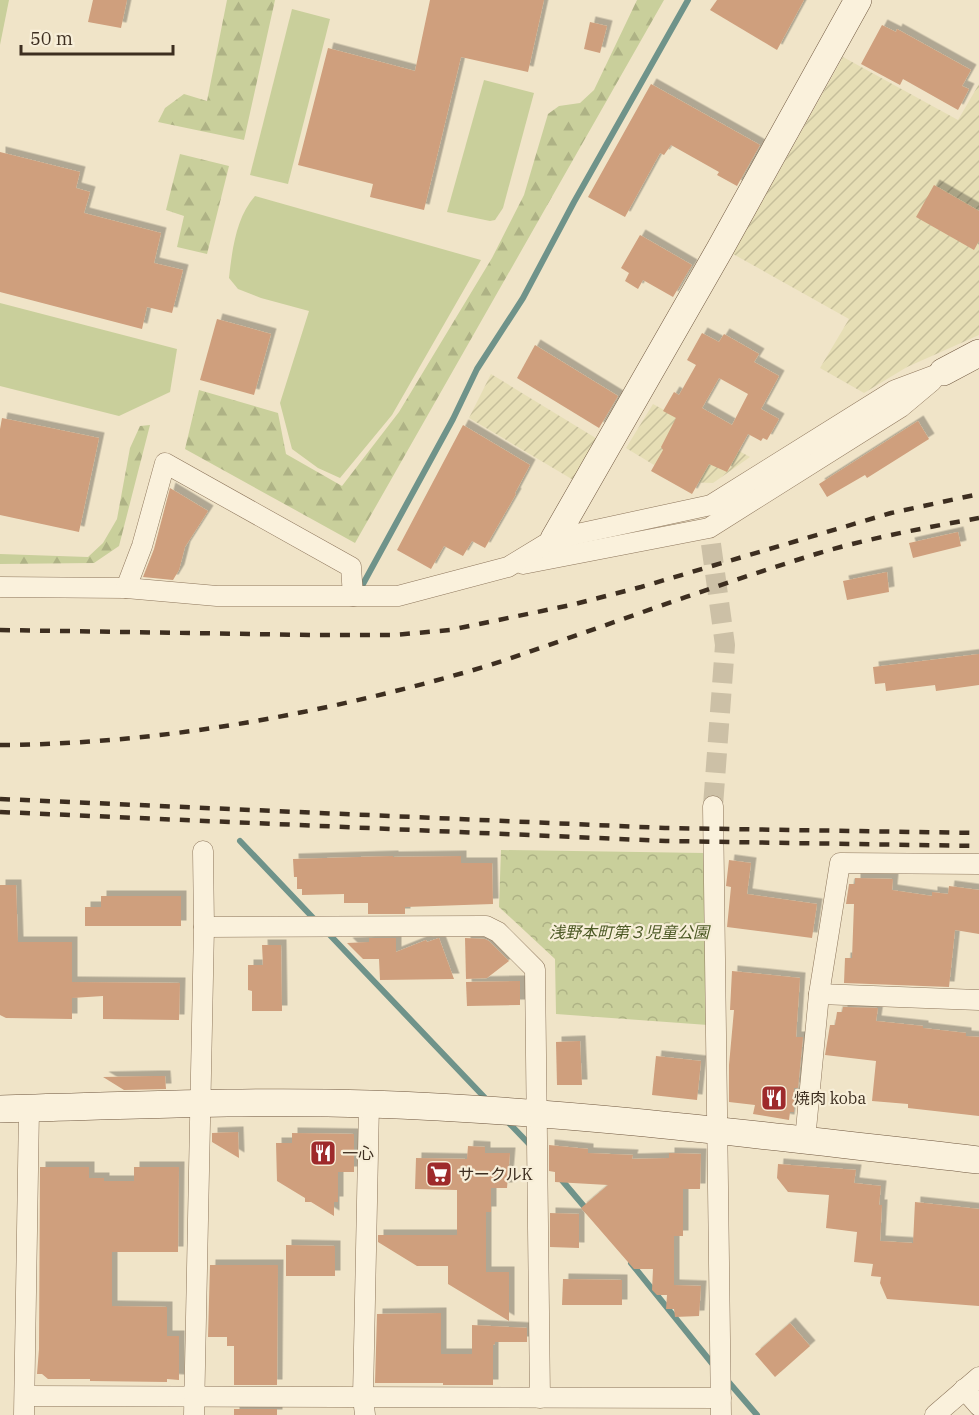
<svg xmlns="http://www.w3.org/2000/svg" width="979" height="1415" font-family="'IBM Plex Serif','Noto Sans JP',serif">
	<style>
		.farmland { fill: url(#farmland-furrows) }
		.grass { fill: #c9cf9b }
		.forest { fill: url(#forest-firs) }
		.park { fill: url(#park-crowns) }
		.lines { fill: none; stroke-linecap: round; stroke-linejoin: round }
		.stream { stroke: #6f938a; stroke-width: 6 }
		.building { fill: #cf9f7d; fill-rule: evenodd; filter: url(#shadow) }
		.street-tunnel { stroke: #ccc0a6; stroke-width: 20; stroke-dasharray: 20 10; stroke-linecap: butt }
		.street-casing { stroke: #8d765c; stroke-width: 21 }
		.secondary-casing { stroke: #6f573f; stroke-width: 28 }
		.street { stroke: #faf1dc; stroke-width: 20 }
		.secondary { stroke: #faf1dc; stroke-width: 27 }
		.rail { stroke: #3d2e20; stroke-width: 4.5; stroke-dasharray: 10 10; stroke-linecap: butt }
		.labels { text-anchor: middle; stroke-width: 4.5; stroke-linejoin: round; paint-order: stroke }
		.park-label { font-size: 16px; font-style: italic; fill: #4d5a26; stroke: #f7eed8 }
		.poi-label { font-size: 16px; fill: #3d2e20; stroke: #f7eed8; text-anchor: start }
	</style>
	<defs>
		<pattern id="farmland-furrows" width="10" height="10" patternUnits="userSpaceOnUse" patternTransform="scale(1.5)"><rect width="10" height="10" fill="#e6deb5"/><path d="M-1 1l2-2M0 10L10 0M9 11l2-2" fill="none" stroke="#c6bf9b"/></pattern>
		<pattern id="forest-firs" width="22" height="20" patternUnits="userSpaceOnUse" patternTransform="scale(1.5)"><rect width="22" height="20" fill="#c9cf9b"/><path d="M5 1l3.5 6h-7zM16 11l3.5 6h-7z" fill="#aeb285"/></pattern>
		<pattern id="park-crowns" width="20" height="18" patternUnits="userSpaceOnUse" patternTransform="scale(1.5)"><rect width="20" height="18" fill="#c9cf9b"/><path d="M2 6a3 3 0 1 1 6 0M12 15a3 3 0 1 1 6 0" fill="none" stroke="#aeb285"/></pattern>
		<filter id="shadow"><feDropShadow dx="5.5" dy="-5.5" stdDeviation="0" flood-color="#0004"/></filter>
	</defs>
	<rect width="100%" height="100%" fill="#f0e4c8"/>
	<!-- farmland -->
	<g class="farmland">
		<polygon points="843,57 958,120 979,84 979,335 907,367 864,393 820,368 849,319 733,254"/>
		<polygon points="491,374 599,440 575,481 469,418"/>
		<polygon points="653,404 750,457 713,483 682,482 626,448"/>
	</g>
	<!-- grass -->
	<g class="grass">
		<polygon points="0,0 9,0 0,45"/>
		<polygon points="292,9 330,19 288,184 250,175"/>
		<polygon points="484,80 534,93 503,208 495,220 490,221 447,212"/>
		<path d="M255 196 481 260 392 415 340 478 318 468 292 449 280 403 309 311 261 298 238 289 229 278C232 251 236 217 255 196Z"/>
		<polygon points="0,303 177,349 170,392 119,416 0,386"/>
	</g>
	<!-- forest -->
	<g class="forest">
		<polygon points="227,0 275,0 244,140 158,122 165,108 184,94 207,101"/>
		<polygon points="637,0 664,0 355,543 185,449 199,390 278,413 286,454 342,486 399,412 492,258 524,195 548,114 559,106 580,103 594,90"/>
		<polygon points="180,154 229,166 207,254 177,247 184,216 166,210"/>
		<polygon points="150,425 119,546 94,563 0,564 0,554 88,557 103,543 117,519 130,448 140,426"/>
	</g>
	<!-- park -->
	<polygon class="park" points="501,850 705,853 708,1025 556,1014 555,959 499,907"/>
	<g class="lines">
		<!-- stream -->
		<g class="stream">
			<polyline points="363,584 453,419 477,369 523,298 574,202 688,0"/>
			<polyline points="240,841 317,922"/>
			<polyline points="327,932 487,1100"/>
			<polyline points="507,1121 533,1148"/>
			<polyline points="560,1178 588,1211"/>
			<polyline points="631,1263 715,1367"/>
			<polyline points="726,1379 757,1415"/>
		</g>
	</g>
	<!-- building -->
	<g class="building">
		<polygon points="93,0 127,0 121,28 88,22"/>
		<polygon points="430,0 544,0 528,72 461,57 424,210 370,197 373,184 298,165 328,48 415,71"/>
		<polygon points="717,0 804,0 777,50 710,10"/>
		<polygon points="590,22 607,26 600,53 584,49"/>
		<polygon points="882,25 896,32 897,29 971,70 962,86 969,89 958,110 903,79 900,85 861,64"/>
		<polygon points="651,84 760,145 737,186 717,175 719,172 671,145 664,155 660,153 625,217 588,197"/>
		<polygon points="0,152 80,172 76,188 90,192 84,213 161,233 154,263 183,270 172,313 147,307 142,329 0,292"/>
		<polygon points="934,185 979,211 979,241 974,250 916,217"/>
		<polygon points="640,235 692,265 673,297 643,280 638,289 625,281 629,273 621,268"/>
		<polygon points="217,319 271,334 254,395 200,380"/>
		<path d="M702 333 719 342 724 334 759 354 754 362 779 376 761 409 779 419 767 440 763 438 761 441 748 434 727 472 709 464 692 494 651 471 663 450 661 447 676 418 663 411 674 392 679 395 696 365 687 360ZM719 378 748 394 732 425 702 408Z"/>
		<polygon points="535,345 618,396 599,428 517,378"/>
		<polygon points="2,418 99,438 79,532 0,515 0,429"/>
		<polygon points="918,421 929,439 867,478 865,475 827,497 819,484"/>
		<polygon points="463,425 530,465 515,493 516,494 485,548 472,541 463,556 444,546 431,569 397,550"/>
		<polygon points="170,488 208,511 185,547 179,570 173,580 143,577 154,549"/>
		<polygon points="958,532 961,546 913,558 909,543"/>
		<polygon points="887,572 889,592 847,600 843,581"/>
		<polygon points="979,654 979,685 936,691 935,685 886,691 885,683 875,684 873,667"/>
		<polygon points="393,856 393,857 461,856 461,863 492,863 493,904 405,907 405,914 368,914 368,903 344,903 344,894 302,895 302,889 297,889 297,877 294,877 293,859"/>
		<polygon points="729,860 751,863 747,894 817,904 812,938 727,927 731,887 726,886"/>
		<polygon points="855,878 893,879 892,890 932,896 932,892 948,894 949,886 979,890 979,934 955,930 949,987 844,983 845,958 852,958 854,904 846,904 849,884 855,884"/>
		<polygon points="0,885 16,885 18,942 72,942 72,982 180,983 179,1020 103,1019 103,996 72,998 72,1019 6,1018 0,1015"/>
		<polygon points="101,896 181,896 181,926 85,926 85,907 101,907"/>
		<polygon points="369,938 396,938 396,952 426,940 427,942 439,938 454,979 380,980 379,959 363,959 347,943 369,942"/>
		<polygon points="465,938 485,939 489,941 509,961 487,978 466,979"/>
		<polygon points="262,945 281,945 282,1011 252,1011 252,991 248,990 248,965 263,965"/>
		<polygon points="732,971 800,978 796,1037 803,1037 798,1088 794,1088 794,1112 790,1112 789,1120 753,1114 755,1105 729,1102 729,1065 734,1010 730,1010"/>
		<polygon points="520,981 520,1005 467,1006 466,982"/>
		<polygon points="843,1007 878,1008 876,1021 923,1026 923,1028 966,1033 966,1036 979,1037 979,1116 908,1108 908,1104 872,1101 876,1061 825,1055 830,1025 835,1025 837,1012 842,1012"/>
		<polygon points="580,1041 582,1085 557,1085 556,1042"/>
		<polygon points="656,1056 701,1061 697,1100 652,1095"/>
		<polygon points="154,1076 165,1076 166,1089 124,1090 103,1077"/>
		<polygon points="238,1132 239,1158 212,1142 212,1133"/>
		<polygon points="292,1133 354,1134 354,1172 338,1172 338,1202 334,1202 334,1216 311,1202 305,1202 305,1198 277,1181 276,1143 292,1143"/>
		<polygon points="549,1145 588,1149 588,1153 633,1155 632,1159 669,1158 669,1153 701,1154 700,1189 683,1189 683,1236 674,1236 674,1285 701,1286 699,1316 675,1317 674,1309 666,1309 667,1295 657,1295 652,1290 653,1269 634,1269 581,1208 608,1185 555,1182 555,1172 549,1171"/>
		<polygon points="468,1146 485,1147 485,1153 510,1153 507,1188 491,1188 491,1212 486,1212 486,1272 509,1272 509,1321 448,1284 448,1266 417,1266 378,1242 378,1235 457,1235 457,1190 415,1189 416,1158 467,1159"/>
		<polygon points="778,1164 856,1170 854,1183 881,1186 879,1205 882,1205 880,1241 913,1243 915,1202 979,1209 979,1306 887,1299 880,1283 881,1277 871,1276 873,1264 854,1262 857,1232 826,1228 829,1195 788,1192 777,1178"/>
		<polygon points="40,1167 89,1167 89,1178 104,1178 104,1181 134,1181 134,1167 179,1167 178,1252 112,1252 112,1306 167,1307 167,1336 179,1336 179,1380 167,1379 167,1382 90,1381 90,1379 48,1379 42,1374 37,1374 39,1349"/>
		<polygon points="550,1213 579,1214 579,1248 550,1247"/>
		<polygon points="286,1245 335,1246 335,1276 286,1276"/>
		<polygon points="210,1265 278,1265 277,1385 234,1385 234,1346 227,1346 227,1337 208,1337"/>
		<polygon points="563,1279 622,1280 622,1305 562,1305"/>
		<polygon points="441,1313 441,1354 472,1354 472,1325 527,1328 527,1342 495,1342 495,1344 493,1345 493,1385 443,1385 443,1383 375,1383 377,1314"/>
		<polygon points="790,1323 810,1346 775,1377 755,1354"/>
		<rect x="234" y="1409" width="43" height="6"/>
	</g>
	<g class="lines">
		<!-- street-tunnel -->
		<polyline class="street-tunnel" points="711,544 725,645 713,806"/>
		<defs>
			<g id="street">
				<polyline points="523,564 709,528 901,407 932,381"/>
				<polyline points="0,587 126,588 217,596 398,596 508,567 554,539 711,505 895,390 943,372"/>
				<polyline points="126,588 142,546 165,463 351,567 353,596"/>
				<polyline points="713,806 721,1415"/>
				<polyline points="204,927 486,926 498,932 535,969 540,1398"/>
				<polyline points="819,994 979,1000"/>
				<polyline points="805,1140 819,994 840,863 979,864"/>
				<polyline points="964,1389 979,1406"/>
				<polyline points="25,1396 721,1398"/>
				<polyline points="24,1415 29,1109"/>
				<polyline points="194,1415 204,927 203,851"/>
				<polyline points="365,1415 363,1397 369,1104"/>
				<polyline points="935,1415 979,1377"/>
			</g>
			<g id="secondary">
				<polyline points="943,372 979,353"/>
				<polyline points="554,539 720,249 858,0"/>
				<path d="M0 1109C123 1106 247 1100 370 1104 574 1111 776 1137 979 1160"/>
			</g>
		</defs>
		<!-- street casing -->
		<use href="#street" class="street-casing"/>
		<!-- secondary casing -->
		<use href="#secondary" class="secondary-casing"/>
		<!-- street -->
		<use href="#street" class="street"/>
		<!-- secondary -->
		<use href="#secondary" class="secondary"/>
		<!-- rail -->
		<g class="rail">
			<polyline points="0,630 313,635 394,635 450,630 571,605 641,587 891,513 979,494"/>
			<path d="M0 745C160 744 316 715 470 671 502 662 534 650 566 639 649 610 732 580 816 554 869 538 924 528 979 518"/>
			<polyline points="0,799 665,828 979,833"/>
			<polyline points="0,812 666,841 979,846"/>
		</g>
	</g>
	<!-- icons -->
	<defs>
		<symbol id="restaurant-square" viewBox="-11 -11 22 22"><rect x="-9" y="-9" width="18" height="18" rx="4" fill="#9e2a2b" stroke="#f7eed8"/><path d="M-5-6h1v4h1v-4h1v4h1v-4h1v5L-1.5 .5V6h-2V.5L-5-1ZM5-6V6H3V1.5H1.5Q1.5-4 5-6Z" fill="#fff"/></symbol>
		<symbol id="supermarket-square" viewBox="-11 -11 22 22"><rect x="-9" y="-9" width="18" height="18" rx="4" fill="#9e2a2b" stroke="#f7eed8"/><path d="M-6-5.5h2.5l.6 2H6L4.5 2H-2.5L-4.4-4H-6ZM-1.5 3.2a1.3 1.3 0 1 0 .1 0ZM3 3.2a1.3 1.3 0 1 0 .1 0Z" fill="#fff"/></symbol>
	</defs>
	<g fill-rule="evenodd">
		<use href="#restaurant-square" x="759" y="1083" width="30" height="30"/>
		<use href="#restaurant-square" x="308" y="1138" width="30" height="30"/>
		<use href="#supermarket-square" x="424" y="1159" width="30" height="30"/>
	</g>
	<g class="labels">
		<!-- park labels -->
		<g class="park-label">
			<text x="629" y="938">浅野本町第３児童公園</text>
		</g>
		<!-- poi labels -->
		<g class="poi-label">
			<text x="794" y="1104">焼肉 koba</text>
			<text x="342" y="1159">一心</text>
			<text x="458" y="1180">サークルK</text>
		</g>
	</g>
	<!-- scale -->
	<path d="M21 45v9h152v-9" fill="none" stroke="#3d2e20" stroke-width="3"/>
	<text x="30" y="45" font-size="18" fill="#3d2e20" stroke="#f7eed8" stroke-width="4.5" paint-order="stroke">50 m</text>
</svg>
